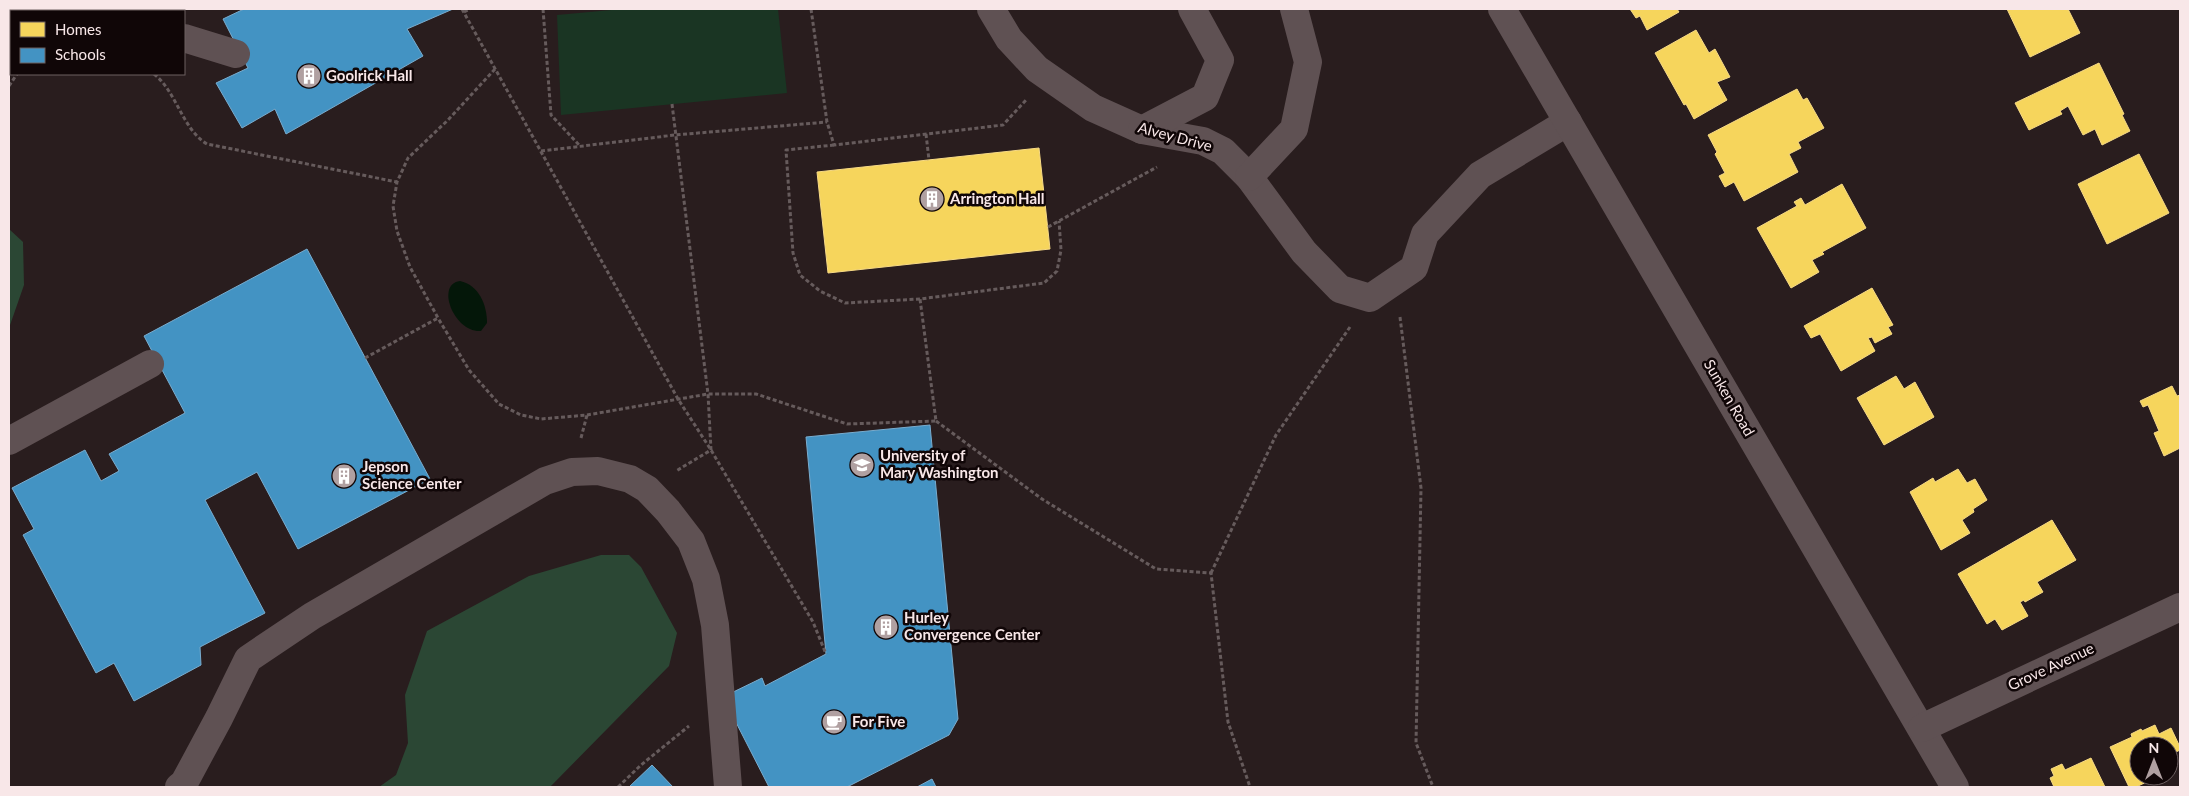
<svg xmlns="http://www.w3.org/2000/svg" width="2189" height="796" font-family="Lato,sans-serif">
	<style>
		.green { fill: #1a3523 }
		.forest { fill: #2b4734 }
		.water { fill: #041709 }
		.homes { fill: #f6d55c; stroke: #f7da86 }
		.schools { fill: #4393c3; stroke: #79acce }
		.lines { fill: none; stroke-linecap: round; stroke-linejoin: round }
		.path { stroke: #665b5c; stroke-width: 3; stroke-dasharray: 4 2.5; stroke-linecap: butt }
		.minor { stroke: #5f5153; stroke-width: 28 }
		.labels { text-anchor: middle; stroke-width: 5; stroke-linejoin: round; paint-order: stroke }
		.poi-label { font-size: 15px; font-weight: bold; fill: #f8e7e8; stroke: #100607; text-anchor: start }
		.street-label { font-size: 15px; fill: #f8e7e8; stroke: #100607 }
	</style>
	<rect width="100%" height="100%" fill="#291d1e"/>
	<!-- green -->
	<polygon class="green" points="622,9 778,9 787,93 561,115 557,15"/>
	<!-- forest -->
	<g class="forest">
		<polygon points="9,229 23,242 24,285 9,328"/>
		<polygon points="601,555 629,555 641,567 677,633 669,666 550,787 379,787 396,775 408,743 405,695 427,631 529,576"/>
	</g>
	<!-- water -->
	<path class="water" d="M460 281C479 285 487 305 487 323L481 331C454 333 435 284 460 281Z"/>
	<!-- homes -->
	<g class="homes">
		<polygon points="1630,9 1677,9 1679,12 1647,30 1640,16 1636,18"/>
		<polygon points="2007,9 2068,9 2080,33 2030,57"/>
		<polygon points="1696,30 1709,53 1715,49 1730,77 1717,82 1727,100 1694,119 1686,104 1684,105 1655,53"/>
		<polygon points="2099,63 2124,114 2122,115 2130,131 2102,145 2095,129 2083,135 2068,106 2060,111 2062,114 2029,130 2015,103"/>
		<polygon points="1797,89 1803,100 1807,98 1824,128 1798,142 1801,148 1789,154 1798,172 1744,201 1734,182 1725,187 1719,176 1725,173 1715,154 1717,152 1708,135"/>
		<polygon points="1039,148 1050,249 828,273 817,172"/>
		<polygon points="2139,154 2169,213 2107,244 2078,184"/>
		<polygon points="1842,184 1866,228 1822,252 1824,254 1812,260 1819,272 1791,288 1757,228 1797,206 1794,202 1801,198 1805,205"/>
		<polygon points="1872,288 1893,325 1888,327 1892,334 1875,343 1872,337 1868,338 1875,351 1841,371 1820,334 1811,338 1804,326"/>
		<polygon points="1896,376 1904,389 1915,382 1934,417 1884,445 1857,398"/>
		<polygon points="2172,386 2177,396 2180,395 2180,448 2164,456 2154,433 2159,431 2148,405 2143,407 2140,401"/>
		<polygon points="1958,469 1967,483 1975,479 1987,500 1973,509 1974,512 1962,520 1970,533 1941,550 1910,492 1933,478 1935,482"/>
		<polygon points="2052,520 2076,560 2037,582 2043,592 2025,602 2024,600 2020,602 2028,616 2002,630 1995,619 1987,624 1958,574"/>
		<polygon points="2155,725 2159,734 2171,728 2180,747 2180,750 2170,755 2176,768 2169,771 2169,746 2139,746 2139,776 2159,776 2136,787 2129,787 2110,747 2132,737 2131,734 2141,729 2142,731"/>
		<polygon points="2091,758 2105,787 2054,787 2050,778 2054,776 2051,769 2062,764 2065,770"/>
	</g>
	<!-- schools -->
	<g class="schools">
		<polygon points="244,9 453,9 407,29 423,56 286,134 275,109 242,128 216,83 248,68 223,19"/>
		<polygon points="307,249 430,479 298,549 257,472 205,500 265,613 200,647 201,665 134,701 114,663 96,673 23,535 34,529 12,488 85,450 101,481 119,471 109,454 185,413 144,336"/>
		<polygon points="930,425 958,719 949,735 847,787 769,787 723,697 762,678 765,686 826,654 806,437"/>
		<polygon points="652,765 673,787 629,787"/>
		<polygon points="932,779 936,787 917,787"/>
	</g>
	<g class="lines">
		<!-- path -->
		<g class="path">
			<polyline points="37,9 38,11"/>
			<polyline points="462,9 678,399 711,450 813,622 826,654"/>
			<polyline points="543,9 551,115 580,146"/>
			<polyline points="811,9 827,122 834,145 1003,125 1026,100"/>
			<polyline points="464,12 470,9"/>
			<polyline points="495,69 448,120 408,158 397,182 393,206 397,231 410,267 438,318 469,370 499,404 521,415 541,419 587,415 708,394 756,394 847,424 936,421 920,299"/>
			<path d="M154 74C177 92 182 129 207 144L397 182"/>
			<polyline points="9,86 17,74"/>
			<polyline points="672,104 708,394 711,450 676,471"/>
			<polyline points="926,134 929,160"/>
			<polyline points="834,145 786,150 793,253 800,275 820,291 845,303 920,299 1044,283 1057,271 1061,250 1059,221"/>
			<polyline points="541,151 675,135 827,122"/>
			<polyline points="1048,227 1157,167"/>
			<polyline points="1400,317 1421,488 1416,743 1433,787"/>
			<polyline points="365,358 438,318"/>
			<polyline points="936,421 1042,499 1156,569 1211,573 1228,722 1250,787"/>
			<polyline points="581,438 587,415"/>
			<polyline points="1211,573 1276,435 1350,327"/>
			<polyline points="618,787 641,765 689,726"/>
		</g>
		<!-- minor -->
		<g class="minor">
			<polyline points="83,9 92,11"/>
			<polyline points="991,9 1009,39 1037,69 1093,108 1142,130 1203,141 1223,151 1249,177 1304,252 1340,289 1370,298 1414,268 1425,234 1480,175 1568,122"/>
			<polyline points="1502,9 1955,787"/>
			<polyline points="9,37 11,35"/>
			<polyline points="184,38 236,54"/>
			<polyline points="1142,130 1205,97 1220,60 1192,9"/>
			<polyline points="1249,177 1294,129 1308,62 1294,9"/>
			<polyline points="9,441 150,364"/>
			<polyline points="1922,728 2180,607"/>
			<polyline points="179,787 184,783 219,718 248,659 312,616 545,481 572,472 598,471 630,479 647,489 668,511 691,541 706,579 715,625 728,787"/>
		</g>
	</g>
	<!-- icons -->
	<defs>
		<symbol id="building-disc" viewBox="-11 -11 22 22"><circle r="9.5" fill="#b0a0a1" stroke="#100607"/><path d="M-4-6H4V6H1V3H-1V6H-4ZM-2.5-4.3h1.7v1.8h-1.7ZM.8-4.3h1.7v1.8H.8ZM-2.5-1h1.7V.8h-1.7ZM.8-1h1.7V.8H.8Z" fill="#fff"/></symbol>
		<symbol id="university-disc" viewBox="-11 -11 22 22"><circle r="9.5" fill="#b0a0a1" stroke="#100607"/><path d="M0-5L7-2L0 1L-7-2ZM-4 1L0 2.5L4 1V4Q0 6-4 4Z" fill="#fff"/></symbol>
		<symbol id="cafe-disc" viewBox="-11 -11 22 22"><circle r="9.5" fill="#b0a0a1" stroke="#100607"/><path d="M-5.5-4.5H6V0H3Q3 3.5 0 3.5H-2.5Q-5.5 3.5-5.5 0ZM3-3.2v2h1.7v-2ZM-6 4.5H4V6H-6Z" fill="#fff"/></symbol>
	</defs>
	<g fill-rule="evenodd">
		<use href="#building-disc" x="295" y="62" width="28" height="28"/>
		<use href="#building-disc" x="918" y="185" width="28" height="28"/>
		<use href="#university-disc" x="848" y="451" width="28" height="28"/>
		<use href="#building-disc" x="330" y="462" width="28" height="28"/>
		<use href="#building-disc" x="872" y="613" width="28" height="28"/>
		<use href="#cafe-disc" x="820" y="708" width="28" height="28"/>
	</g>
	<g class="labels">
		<!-- poi labels -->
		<g class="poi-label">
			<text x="326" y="81">Goolrick Hall</text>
			<text x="950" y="204">Arrington Hall</text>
			<text x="880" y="461">University of<tspan x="880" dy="17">Mary Washington</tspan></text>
			<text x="362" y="472">Jepson<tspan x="362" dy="17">Science Center</tspan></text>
			<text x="904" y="623">Hurley<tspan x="904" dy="17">Convergence Center</tspan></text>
			<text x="852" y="727">For Five</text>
		</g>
		<!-- street labels -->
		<g class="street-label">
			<text transform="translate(1175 137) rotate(15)" y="5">Alvey Drive</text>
			<text transform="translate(1729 398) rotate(60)" y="5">Sunken Road</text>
			<text transform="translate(2051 667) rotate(-25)" y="5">Grove Avenue</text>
		</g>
	</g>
	<!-- border -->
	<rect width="2189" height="796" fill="none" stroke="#f8e7e8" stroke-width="20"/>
	<!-- legend -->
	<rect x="10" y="10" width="175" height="65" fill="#100607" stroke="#6d6061"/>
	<rect x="20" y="22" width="25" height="15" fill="#f6d55c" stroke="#6d6061"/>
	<text x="55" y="35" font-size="15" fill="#f8e7e8">Homes</text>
	<rect x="20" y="48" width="25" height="15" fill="#4393c3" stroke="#6d6061"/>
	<text x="55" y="60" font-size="15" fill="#f8e7e8">Schools</text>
	<!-- north arrow -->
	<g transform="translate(2154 761)"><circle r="24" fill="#100607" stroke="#6d6061"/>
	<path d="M0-4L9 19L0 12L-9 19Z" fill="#b0a0a1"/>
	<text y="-8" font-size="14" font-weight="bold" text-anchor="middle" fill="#f8e7e8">N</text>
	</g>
</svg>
